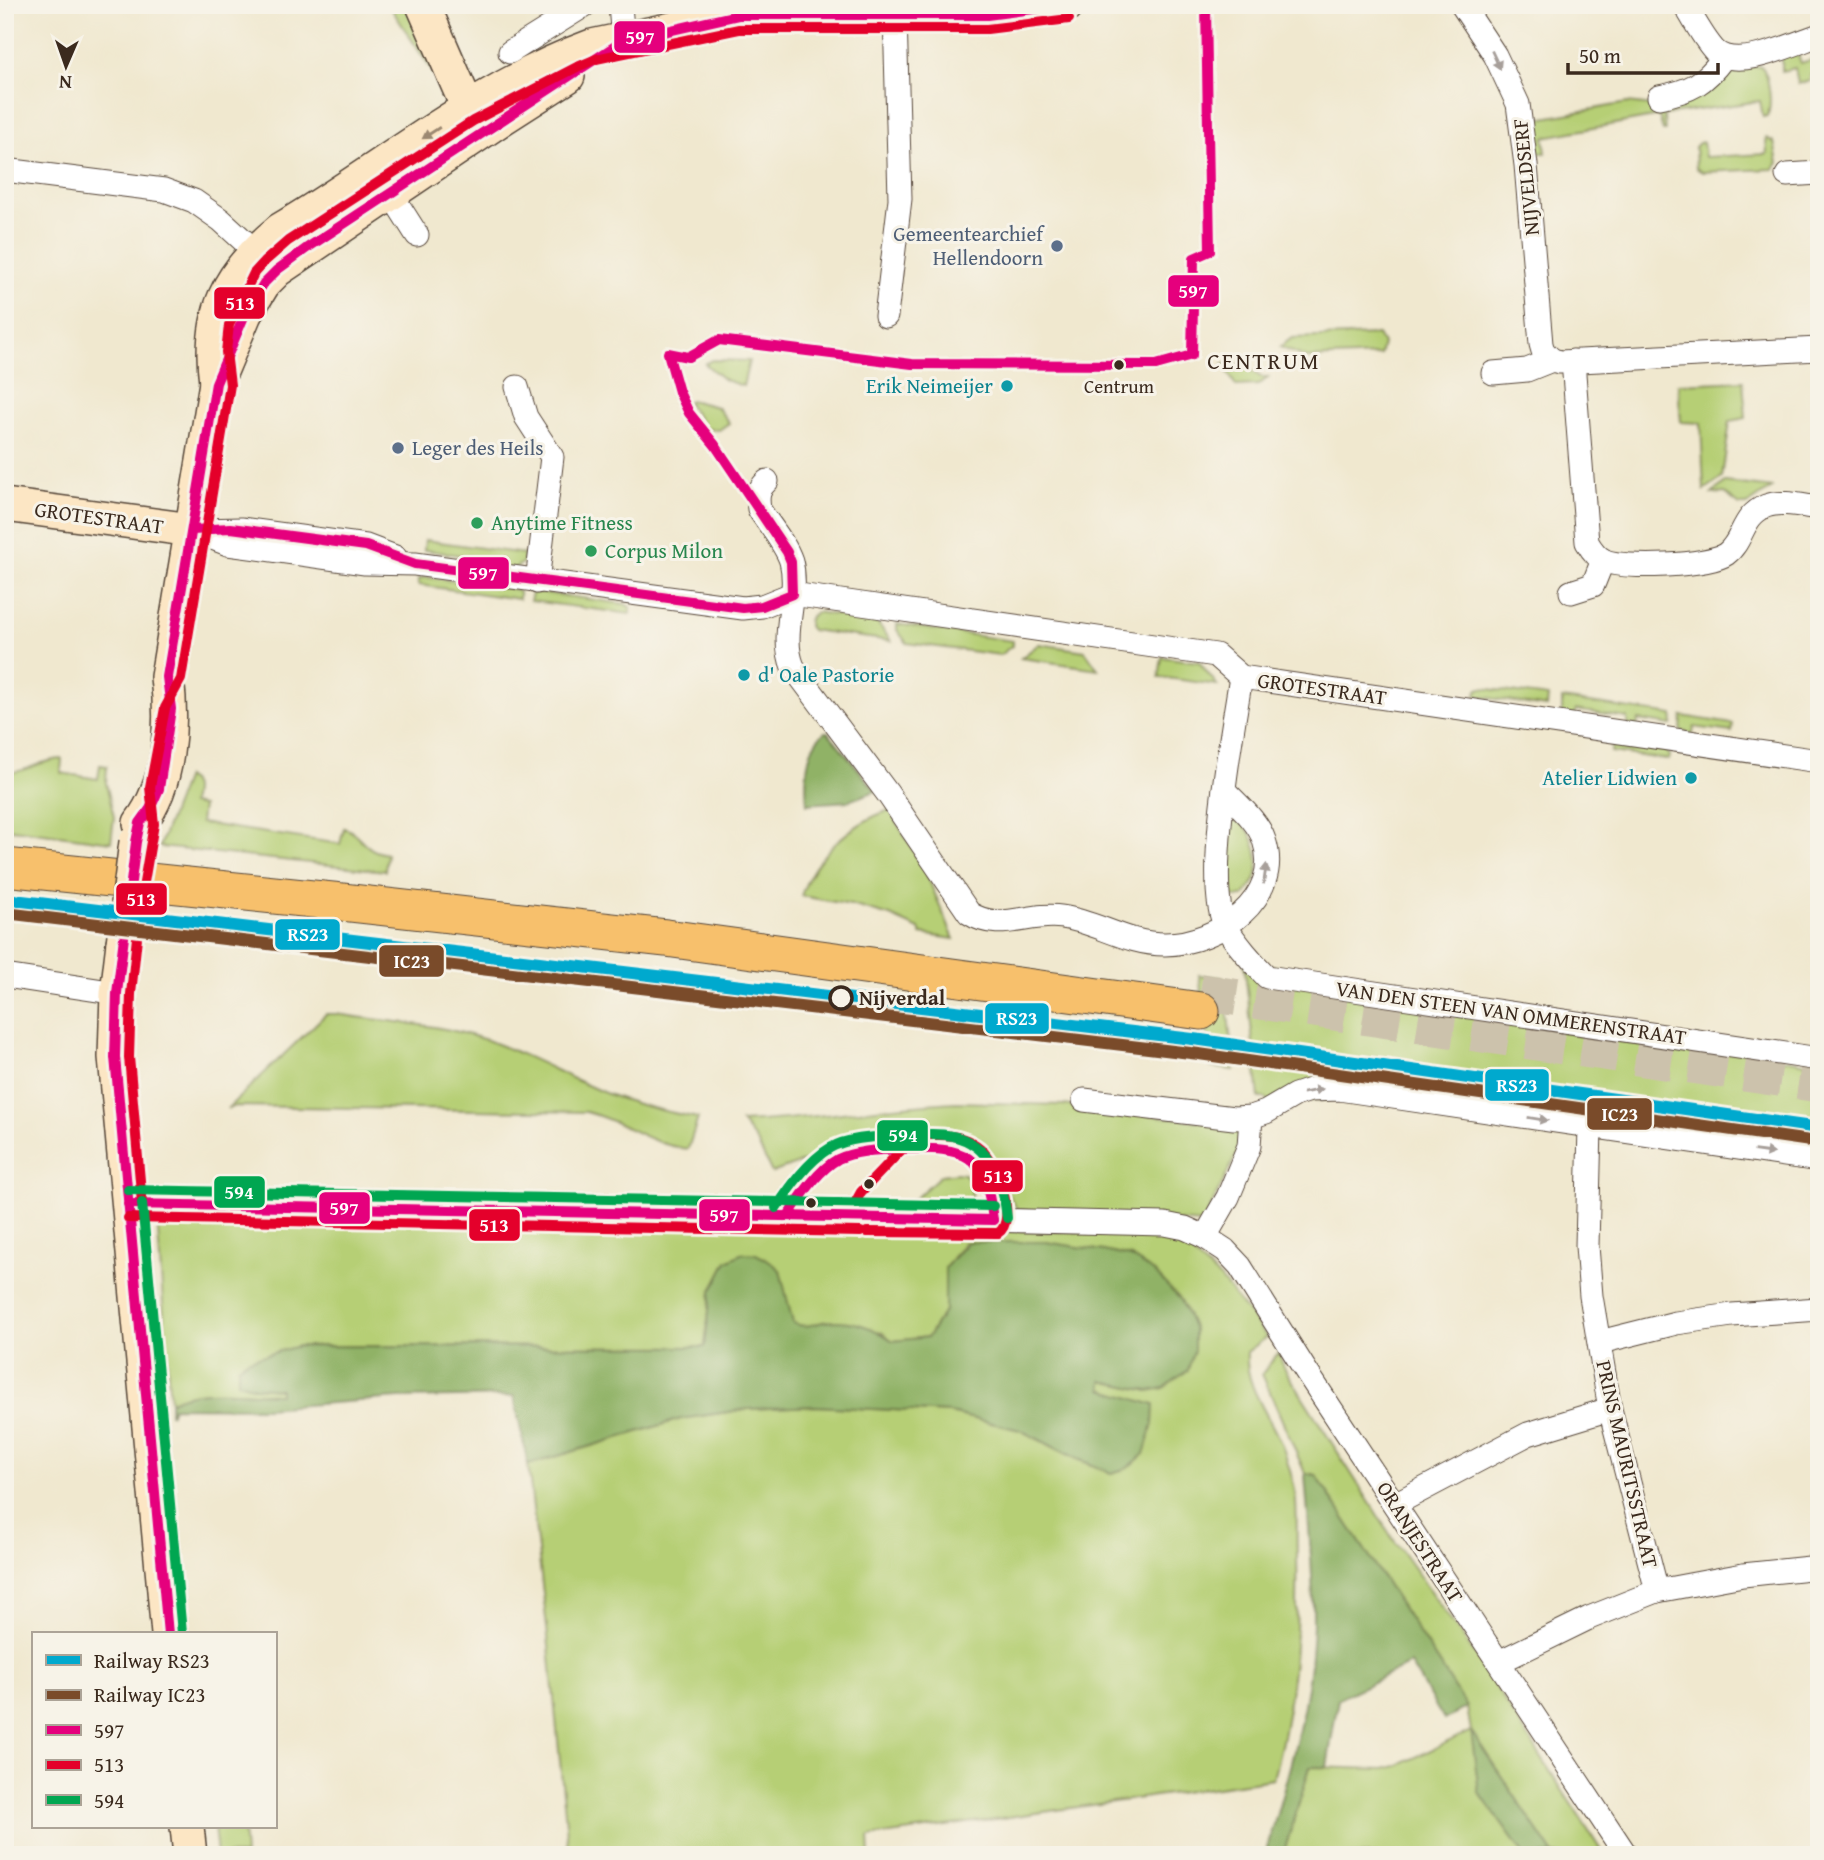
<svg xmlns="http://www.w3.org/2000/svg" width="1824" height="1860" font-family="'Gentium Book Plus',serif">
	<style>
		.green { fill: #b6cf74; stroke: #787c49; stroke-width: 2 }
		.forest { fill: #90b266; stroke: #666e42; stroke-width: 2 }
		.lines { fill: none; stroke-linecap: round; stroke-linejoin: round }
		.primary-tunnel { stroke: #ccc2ac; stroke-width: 37; stroke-dasharray: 37 18; stroke-linecap: butt }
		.street-casing { stroke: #564639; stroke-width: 25 }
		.secondary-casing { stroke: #564639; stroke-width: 36 }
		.primary-casing { stroke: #564639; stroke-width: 39 }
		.street { stroke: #fff; stroke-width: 23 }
		.secondary { stroke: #fce6c4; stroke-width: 33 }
		.primary { stroke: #f7c06c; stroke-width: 37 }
		.secondary-bridge-casing { stroke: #564639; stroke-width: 36; stroke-linecap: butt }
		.secondary-bridge { stroke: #fce6c4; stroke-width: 33 }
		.bus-1-casing { stroke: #f7f3e8; stroke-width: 16 }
		.bus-2-casing { stroke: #f7f3e8; stroke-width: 16 }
		.bus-3-casing { stroke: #f7f3e8; stroke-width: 16 }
		.bus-1 { stroke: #e5007d; stroke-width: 10 }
		.bus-2 { stroke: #e4002b; stroke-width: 10 }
		.bus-3 { stroke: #00a651; stroke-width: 10 }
		.rail-1-casing { stroke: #f7f3e8; stroke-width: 18 }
		.rail-2-casing { stroke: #f7f3e8; stroke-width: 18 }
		.rail-1 { stroke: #00a9ce; stroke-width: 12 }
		.rail-2 { stroke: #7a4b2a; stroke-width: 12 }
		.oneway { fill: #a79f9a }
		.oneway2 { fill: #9c8871 }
		.service-dot { fill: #5c6f8a; stroke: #f7f3e8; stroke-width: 2.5 }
		.bus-dot { fill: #3b2a1e; stroke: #f7f3e8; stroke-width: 2.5 }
		.culture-dot { fill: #0f9aa8; stroke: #f7f3e8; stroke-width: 2.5 }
		.leisure-dot { fill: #2e9e5b; stroke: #f7f3e8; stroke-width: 2.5 }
		.stop-dot { fill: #f7f3e8; stroke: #3b2a1e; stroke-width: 3.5 }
		.labels { text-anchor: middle; stroke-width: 6; stroke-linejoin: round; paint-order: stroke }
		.bus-label { font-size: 19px; fill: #3b2a1e; stroke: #f7f3e8 }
		.street-label { font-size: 21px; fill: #3b2a1e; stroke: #f7f3e8 }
		.service-label { font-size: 21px; fill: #4e5e75; stroke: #f7f3e8; text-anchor: end }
		.culture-label { font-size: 21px; fill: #0d838f; stroke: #f7f3e8; text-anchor: end }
		.leisure-label { font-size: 21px; fill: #27864d; stroke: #f7f3e8; text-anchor: start }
		.stop-label { font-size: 21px; font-weight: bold; fill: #3b2a1e; stroke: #f7f3e8; text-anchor: start }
		.neighbourhood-label { font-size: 23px; letter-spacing: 2px; fill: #3b2a1e; stroke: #f7f3e8 }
		.line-badge { stroke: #f7f3e8; stroke-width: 2.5 }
		.badge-label { font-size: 19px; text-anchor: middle; font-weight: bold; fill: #fff }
	</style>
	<rect width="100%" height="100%" fill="#f7f3e8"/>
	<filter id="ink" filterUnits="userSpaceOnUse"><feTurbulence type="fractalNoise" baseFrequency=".0143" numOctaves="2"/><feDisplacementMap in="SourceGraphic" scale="14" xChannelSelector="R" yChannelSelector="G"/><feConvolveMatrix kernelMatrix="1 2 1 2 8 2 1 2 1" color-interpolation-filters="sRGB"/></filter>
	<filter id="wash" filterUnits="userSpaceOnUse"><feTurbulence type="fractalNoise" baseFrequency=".00686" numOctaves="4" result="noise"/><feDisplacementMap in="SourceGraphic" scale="28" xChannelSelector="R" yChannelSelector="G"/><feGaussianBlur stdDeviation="1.57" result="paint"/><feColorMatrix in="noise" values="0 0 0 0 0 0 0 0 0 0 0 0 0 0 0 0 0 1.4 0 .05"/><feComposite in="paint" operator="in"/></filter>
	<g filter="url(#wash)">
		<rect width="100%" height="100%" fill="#f0e8cf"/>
		<!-- green -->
		<g class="green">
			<polygon points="389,5 406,5 444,80 440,83"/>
			<polygon points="1796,49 1801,63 1819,57 1819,72 1810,75 1810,81 1798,84 1795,68 1782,71 1782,58"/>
			<path d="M1761 66C1769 74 1773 106 1767 116L1763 117 1760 101 1664 115 1665 131H1663L1659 116 1544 137 1546 153H1535L1530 125 1533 120 1627 103 1653 106 1686 100 1726 68Z"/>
			<polygon points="1766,138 1774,142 1778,163 1773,169 1702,172 1696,168 1695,147 1699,143 1703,142 1705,157 1767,154"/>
			<polygon points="1378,335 1383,344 1380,355 1307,358 1280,347 1292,338"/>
			<polygon points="712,360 749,361 743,386 725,380 705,364"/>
			<polygon points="1223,364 1240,364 1261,377 1268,377 1259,385 1236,386"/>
			<polygon points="1743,381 1746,418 1730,421 1722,478 1704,490 1701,423 1681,422 1678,384"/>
			<polygon points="690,400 717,407 729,423 719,430 706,429 687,402"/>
			<polygon points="1725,482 1772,488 1747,505 1740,505 1724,493 1712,494"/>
			<polygon points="425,540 525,554 523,562 515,569 493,567 494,560 424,550"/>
			<polygon points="425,577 514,589 519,592 519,599 418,585 419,579"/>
			<polygon points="537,592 625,604 631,608 630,614 530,601 532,593"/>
			<polygon points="816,612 876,621 891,641 811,630 808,626 809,618"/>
			<polygon points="897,624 1013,641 1013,645 1000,655 907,643 897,630"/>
			<polygon points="1039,644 1085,651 1098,669 1021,658"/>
			<polygon points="1162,657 1199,662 1217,685 1159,677"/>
			<polygon points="1481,688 1548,697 1547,707 1476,696 1477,690"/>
			<polygon points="1562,699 1673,715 1672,725 1638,720 1637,726 1627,725 1627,718 1576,710 1574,717 1562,714"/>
			<polygon points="1682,716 1733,724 1732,732 1694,727 1693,734 1681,731"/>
			<polygon points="1617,742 1664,749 1670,755 1669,760 1611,752 1613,744"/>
			<path d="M62 759 61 773 98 779 100 765 107 766 106 783 114 817 111 842 5 828V772C26 774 41 759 62 759Z"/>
			<path d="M186 777C196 784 193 794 191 804L202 806 200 823 340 844 344 828C362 833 361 850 387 854L385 871 159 847Z"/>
			<path d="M890 810 926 873 954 939 921 934 919 929 890 916 851 905 801 896C814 856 851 823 890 810Z"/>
			<path d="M1230 815C1251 822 1263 857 1256 878 1254 884 1247 891 1243 897H1229L1225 822Z"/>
			<polygon points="1244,961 1819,1065 1819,1156 1811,1155 1805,1146 1773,1141 1766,1147 1757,1146 1752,1138 1719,1133 1712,1139 1412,1095 1269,1103 1266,1098 1259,1098"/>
			<polygon points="1199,975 1224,978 1234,1070 1211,1067"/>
			<path d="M326 1014H336C384 1022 436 1023 483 1039 526 1053 564 1076 605 1093 635 1105 666 1112 698 1118L688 1149C647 1144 626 1122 586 1112L236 1106 227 1109Z"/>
			<path d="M956 1102 1063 1105 1231 1125 1239 1130 1241 1145 1203 1223 1018 1210C1002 1189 995 1159 972 1144 962 1138 941 1141 929 1141 874 1144 824 1152 772 1173L757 1142 741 1122C813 1120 884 1105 956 1102Z"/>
			<polygon points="957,1173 964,1174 973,1183 971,1199 960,1204 911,1202 941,1175"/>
			<path d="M164 1213 1159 1234 1179 1238 1194 1245 1195 1257 1220 1278 1267 1337 1247 1352C1244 1393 1278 1423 1287 1461 1290 1471 1294 1482 1295 1492 1298 1513 1296 1535 1297 1556 1299 1632 1293 1706 1273 1779L869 1837 870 1855H569L548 1636 528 1465 681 1419 748 1409 815 1406 950 1413 1020 1430 1075 1458 1111 1473 1128 1468 1144 1453 1101 1389 1102 1381 1149 1391 1194 1330 1181 1300 1131 1257 1046 1242H964L945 1268V1310L928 1337 893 1341 883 1333 826 1321 804 1327 792 1323 780 1270 727 1261 711 1292 705 1347 298 1346 255 1387 280 1389V1394C250 1394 195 1385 170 1402L157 1218 158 1215Z"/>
			<polygon points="1279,1352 1283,1366 1391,1536 1474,1653 1604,1855 1554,1855 1472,1732 1479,1792 1524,1855 1283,1855 1310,1767 1384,1769 1397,1766 1471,1731 1467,1707 1316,1475 1305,1473 1262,1374"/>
			<polygon points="214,1827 243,1827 245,1855 217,1855"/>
		</g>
		<!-- forest -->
		<g class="forest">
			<path d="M825 732H828L876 791 848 801 807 804C805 781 805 747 825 732Z"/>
			<path d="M967 1242H1046L1104 1251 1131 1257 1154 1272 1181 1300 1194 1330V1350L1188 1370 1164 1388 1149 1391 1102 1381V1389L1154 1405 1153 1424 1144 1454 1128 1468 1111 1473 1076 1458 1020 1430 950 1413 815 1406 748 1409 681 1419 528 1465 514 1396 399 1398 265 1408 173 1407 170 1415V1402C195 1385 249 1394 280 1394V1389L255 1387 238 1382V1367L247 1360 298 1346 705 1347 711 1292 727 1261 743 1253 756 1254 770 1261 780 1270 793 1323C808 1329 810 1324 825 1322 849 1318 874 1327 893 1341L928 1337 945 1310V1268Z"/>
			<path d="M1305 1473 1316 1475 1467 1707 1444 1720 1410 1664 1338 1699 1327 1767H1310L1283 1855H1265C1287 1780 1311 1702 1313 1624 1314 1574 1308 1523 1305 1473Z"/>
			<polygon points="1471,1731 1554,1855 1524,1855 1479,1792"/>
		</g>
	</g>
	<g filter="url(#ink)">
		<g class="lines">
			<!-- primary-tunnel -->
			<polyline class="primary-tunnel" points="1200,992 1819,1084"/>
			<defs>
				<g id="street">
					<polyline points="620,5 623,41"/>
					<polyline points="1462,5 1495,55 1518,104 1526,165 1541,344 1543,351 1552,360"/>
					<path d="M1685 5C1694 20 1703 38 1715 51 1737 71 1793 44 1819 35"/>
					<polyline points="510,52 585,5"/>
					<path d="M1659 97C1691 91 1704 84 1724 57"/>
					<polyline points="5,170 164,190 194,201 221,220 267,262"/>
					<polyline points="1787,175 1819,173"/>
					<polyline points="384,183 417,235"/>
					<polyline points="886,316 900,199 895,14"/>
					<path d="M1573 361 1587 542C1591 549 1596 557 1605 561 1625 569 1708 566 1726 554 1744 541 1741 516 1766 506 1781 500 1803 506 1819 508"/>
					<polyline points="1493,373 1527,370 1552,360 1560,362 1819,349"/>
					<polyline points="517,387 526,417 552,457 537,582"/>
					<path d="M767 481C758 489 757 497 759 509 769 525 785 543 791 561 800 596 779 633 793 667L888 794 969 913C999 933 1029 912 1062 917 1098 922 1126 944 1165 944 1217 944 1284 898 1264 840 1258 821 1238 805 1224 790"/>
					<polyline points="192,530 228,544 365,563 415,564 743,608 762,606 792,594 1216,655 1241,677 1819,761"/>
					<polyline points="202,530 241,529 366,546 395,557"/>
					<polyline points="1571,592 1593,585 1603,560"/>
					<path d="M1241 677C1233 728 1203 886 1226 927 1235 942 1254 964 1267 977L1819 1059"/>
					<polyline points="5,976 117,993"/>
					<polyline points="1084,1100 1234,1118 1251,1117 1266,1112 1295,1095 1310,1090 1339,1089 1819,1160"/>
					<polyline points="1590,1127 1587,1246 1591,1296 1610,1409 1657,1591"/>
					<polyline points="128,1204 620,1212 1165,1224 1185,1228 1205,1237 1225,1250 1240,1266 1306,1371 1626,1855"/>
					<polyline points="1205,1237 1228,1197 1249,1146 1251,1117"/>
					<polyline points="1600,1342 1676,1323 1732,1315 1819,1309"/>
					<polyline points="1395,1504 1528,1434 1610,1409"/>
					<polyline points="1499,1662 1589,1618 1657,1591 1743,1575 1819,1567"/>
				</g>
				<g id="secondary">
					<polyline points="423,5 477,129"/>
					<path d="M216 383C207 314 227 274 280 230 383 169 478 88 592 46L738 15H987L1067 5"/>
					<polyline points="5,505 192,530"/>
					<path d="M140 823C170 784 173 724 167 677L216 383 245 314 264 283 277 270 504 117 568 76"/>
					<polyline points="123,943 117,993 115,1057 168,1634"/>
					<polyline points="187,1827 190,1855"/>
				</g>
				<polyline id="primary" points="5,867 342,902 666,938 1201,1011"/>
			</defs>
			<!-- street casing -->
			<use href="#street" class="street-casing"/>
			<!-- secondary casing -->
			<use href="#secondary" class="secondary-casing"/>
			<!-- primary casing -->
			<use href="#primary" class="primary-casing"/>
			<!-- street -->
			<use href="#street" class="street"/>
			<!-- secondary -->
			<use href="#secondary" class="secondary"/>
			<!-- primary -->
			<use href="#primary" class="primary"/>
			<defs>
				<polyline id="secondary-bridge" points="123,943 136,842"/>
			</defs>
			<!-- secondary-bridge casing -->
			<use href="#secondary-bridge" class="secondary-bridge-casing"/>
			<!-- secondary-bridge -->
			<use href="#secondary-bridge" class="secondary-bridge"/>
			<defs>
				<g id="bus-1">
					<polyline points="192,530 231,528 366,546 415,564 743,608 762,606 792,594 791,562 787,552 715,445 689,413 679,392 668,353 688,357 719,340 912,364 1156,365 1192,355 1194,258 1210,251 1206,5"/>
					<polyline points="128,1204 993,1220"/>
					<path d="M788 1216C800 1197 818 1170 838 1159 857 1150 882 1150 903 1149 966 1147 985 1152 993 1220"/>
					<polyline points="168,1634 115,1057 117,993 136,842 140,823 150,809 159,789 171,709 167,677 216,383 245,314 264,283 277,270 307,248 623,41 738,15 987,15 1065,5"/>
				</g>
				<g id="bus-2">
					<polyline points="142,1203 129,1057 131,994 141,900 154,824 150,787 165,708 181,679 230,385 226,352 229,325 254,273 264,262 288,241 473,121 577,67 596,59 739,29 987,29 1069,19"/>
					<path d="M855 1203 861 1192 912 1139C920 1134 929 1135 939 1135 954 1135 968 1138 980 1148 996 1162 1019 1219 998 1233L867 1232"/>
					<polyline points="128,1218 861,1232"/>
				</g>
				<g id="bus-3">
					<polyline points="128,1190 993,1206"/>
					<polyline points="142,1203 182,1633"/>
					<path d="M776 1208C790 1187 808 1161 830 1148 849 1137 876 1137 898 1136 915 1135 935 1132 952 1136 992 1144 1003 1183 1007 1218"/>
				</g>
			</defs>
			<!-- bus-1 casing -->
			<use href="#bus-1" class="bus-1-casing"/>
			<!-- bus-2 casing -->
			<use href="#bus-2" class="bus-2-casing"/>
			<!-- bus-3 casing -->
			<use href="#bus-3" class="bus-3-casing"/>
			<!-- bus-1 -->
			<use href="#bus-1" class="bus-1"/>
			<!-- bus-2 -->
			<use href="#bus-2" class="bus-2"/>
			<!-- bus-3 -->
			<use href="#bus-3" class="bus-3"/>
			<defs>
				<polyline id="rail-1" points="5,899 1201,1040 1819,1128"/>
				<polyline id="rail-2" points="5,913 1199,1054 1817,1142"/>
			</defs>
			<!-- rail-1 casing -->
			<use href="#rail-1" class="rail-1-casing"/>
			<!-- rail-2 casing -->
			<use href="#rail-2" class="rail-2-casing"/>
			<!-- rail-1 -->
			<use href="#rail-1" class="rail-1"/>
			<!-- rail-2 -->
			<use href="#rail-2" class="rail-2"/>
		</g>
		<!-- one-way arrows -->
		<defs><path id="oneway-solid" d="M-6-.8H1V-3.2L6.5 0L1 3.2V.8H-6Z" transform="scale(1.75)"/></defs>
		<g class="oneway">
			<use href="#oneway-solid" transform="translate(1496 60) rotate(65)"/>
			<use href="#oneway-solid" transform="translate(1265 874) rotate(-82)"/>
			<use href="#oneway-solid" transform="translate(1313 1091) rotate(-11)"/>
			<use href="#oneway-solid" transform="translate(1538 1119) rotate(9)"/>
			<use href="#oneway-solid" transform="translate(1764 1152) rotate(8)"/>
		</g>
		<use class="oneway2" href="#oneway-solid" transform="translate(431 133) rotate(147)"/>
	</g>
	<!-- markers -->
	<g class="service-dot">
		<circle cx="1057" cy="246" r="7"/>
		<circle cx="398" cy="448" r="7"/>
	</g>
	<g class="bus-dot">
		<circle cx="1119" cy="365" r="6"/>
		<circle cx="869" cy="1184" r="6"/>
		<circle cx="811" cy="1203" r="6"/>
	</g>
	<g class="culture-dot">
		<circle cx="1007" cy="386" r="7"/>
		<circle cx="744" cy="675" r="7"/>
		<circle cx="1691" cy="778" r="7"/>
	</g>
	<g class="leisure-dot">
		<circle cx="477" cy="523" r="7"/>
		<circle cx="591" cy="551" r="7"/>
	</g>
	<circle class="stop-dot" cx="841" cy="998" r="11"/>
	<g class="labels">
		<!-- bus labels -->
		<g class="bus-label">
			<text x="1119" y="393">Centrum</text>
		</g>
		<!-- street labels -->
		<g class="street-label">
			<text transform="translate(1526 177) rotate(-96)" y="7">NIJVELDSERF</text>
			<text transform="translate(99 518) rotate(8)" y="7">GROTESTRAAT</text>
			<text transform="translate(1322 689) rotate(8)" y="7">GROTESTRAAT</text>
			<text transform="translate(1511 1013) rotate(8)" y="7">VAN DEN STEEN VAN OMMERENSTRAAT</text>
			<text transform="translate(1627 1464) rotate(77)" y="7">PRINS MAURITSSTRAAT</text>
			<text transform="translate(1420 1542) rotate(57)" y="7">ORANJESTRAAT</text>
		</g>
		<!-- service labels -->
		<g class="service-label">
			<text x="1043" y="241">Gemeentearchief<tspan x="1043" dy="24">Hellendoorn</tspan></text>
			<text x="412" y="455" text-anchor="start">Leger des Heils</text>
		</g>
		<!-- culture labels -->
		<g class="culture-label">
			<text x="993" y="393">Erik Neimeijer</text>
			<text x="758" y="682" text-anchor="start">d' Oale Pastorie</text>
			<text x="1677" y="785">Atelier Lidwien</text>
		</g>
		<!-- leisure labels -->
		<g class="leisure-label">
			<text x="491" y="530">Anytime Fitness</text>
			<text x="605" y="558">Corpus Milon</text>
		</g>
		<!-- stop labels -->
		<g class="stop-label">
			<text x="859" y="1005">Nijverdal</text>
		</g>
		<!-- neighbourhood labels -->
		<g class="neighbourhood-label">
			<text x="1264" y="369">CENTRUM</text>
		</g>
	</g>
	<g class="line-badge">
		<rect x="613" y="20" width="53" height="34" rx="7" fill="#e5007d"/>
		<rect x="1167" y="274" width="53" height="34" rx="7" fill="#e5007d"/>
		<rect x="213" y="286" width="53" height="34" rx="7" fill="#e4002b"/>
		<rect x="457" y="556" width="53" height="34" rx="7" fill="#e5007d"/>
		<rect x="115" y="882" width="53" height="34" rx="7" fill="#e4002b"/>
		<rect x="274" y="918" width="67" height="33" rx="7" fill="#00a9ce"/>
		<rect x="378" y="944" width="67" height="34" rx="7" fill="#7a4b2a"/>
		<rect x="984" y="1002" width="66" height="33" rx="7" fill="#00a9ce"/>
		<rect x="1484" y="1068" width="66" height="34" rx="7" fill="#00a9ce"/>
		<rect x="1586" y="1097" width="67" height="34" rx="7" fill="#7a4b2a"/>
		<rect x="876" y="1119" width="53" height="33" rx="7" fill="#00a651"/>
		<rect x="971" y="1159" width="53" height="34" rx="7" fill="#e4002b"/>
		<rect x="213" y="1175" width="53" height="34" rx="7" fill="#00a651"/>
		<rect x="318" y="1191" width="53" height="34" rx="7" fill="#e5007d"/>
		<rect x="698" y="1198" width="53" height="34" rx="7" fill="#e5007d"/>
		<rect x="468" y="1208" width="53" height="34" rx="7" fill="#e4002b"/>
	</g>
	<g class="badge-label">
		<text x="640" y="44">597</text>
		<text x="1193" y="298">597</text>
		<text x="240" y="310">513</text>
		<text x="483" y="580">597</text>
		<text x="141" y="906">513</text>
		<text x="308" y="941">RS23</text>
		<text x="412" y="968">IC23</text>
		<text x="1017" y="1025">RS23</text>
		<text x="1517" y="1092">RS23</text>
		<text x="1620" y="1121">IC23</text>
		<text x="903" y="1142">594</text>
		<text x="998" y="1183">513</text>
		<text x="239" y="1199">594</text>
		<text x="344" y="1215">597</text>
		<text x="724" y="1222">597</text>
		<text x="494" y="1232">513</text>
	</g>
	<!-- margin -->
	<rect width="1824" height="1860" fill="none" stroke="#f7f3e8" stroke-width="28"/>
	<!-- legend -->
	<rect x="32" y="1632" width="245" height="196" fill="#f7f3e8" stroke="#aca397" stroke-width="2"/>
	<rect x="46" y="1655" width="35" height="10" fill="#00a9ce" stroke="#aca397" stroke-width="2"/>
	<text x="94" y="1668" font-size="21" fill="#3b2a1e">Railway RS23</text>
	<rect x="46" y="1690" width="35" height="10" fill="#7a4b2a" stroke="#aca397" stroke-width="2"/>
	<text x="94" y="1702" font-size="21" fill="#3b2a1e">Railway IC23</text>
	<rect x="46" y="1725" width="35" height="10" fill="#e5007d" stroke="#aca397" stroke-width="2"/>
	<text x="94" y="1738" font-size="21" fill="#3b2a1e">597</text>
	<rect x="46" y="1760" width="35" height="10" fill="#e4002b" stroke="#aca397" stroke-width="2"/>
	<text x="94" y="1772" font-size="21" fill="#3b2a1e">513</text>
	<rect x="46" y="1795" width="35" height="10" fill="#00a651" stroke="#aca397" stroke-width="2"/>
	<text x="94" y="1808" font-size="21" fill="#3b2a1e">594</text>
	<!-- north arrow -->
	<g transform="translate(66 66) rotate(182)" stroke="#f7f3e8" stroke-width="5" paint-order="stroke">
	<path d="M0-5L12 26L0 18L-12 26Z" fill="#3b2a1e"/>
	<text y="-10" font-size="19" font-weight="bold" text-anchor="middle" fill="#3b2a1e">N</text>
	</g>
	<!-- scale -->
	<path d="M1568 63v10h150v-10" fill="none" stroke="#3b2a1e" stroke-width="3.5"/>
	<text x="1579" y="63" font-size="21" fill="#3b2a1e" stroke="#f7f3e8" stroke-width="5" paint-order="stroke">50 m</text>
</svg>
